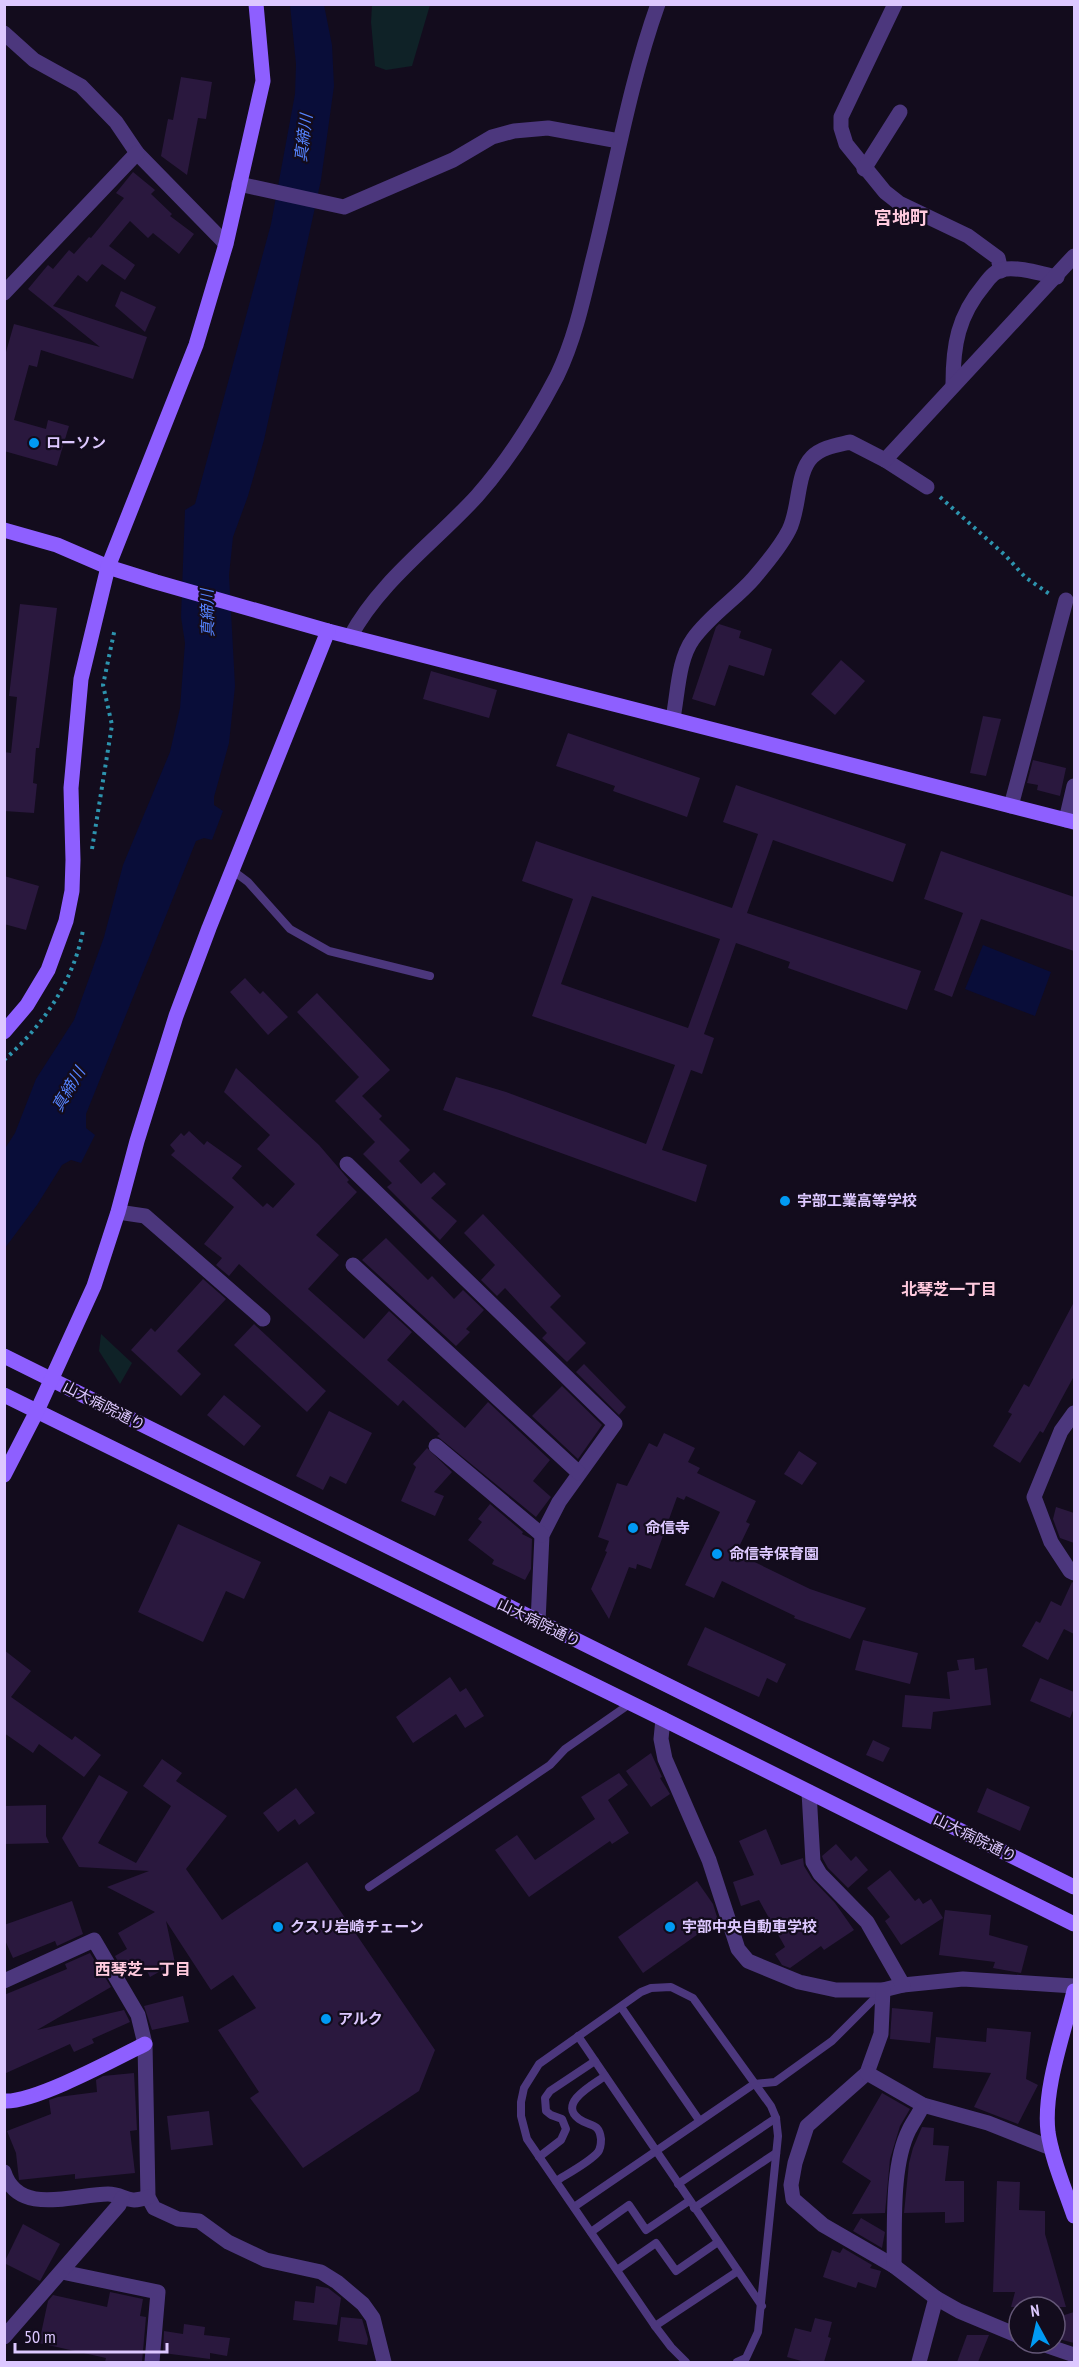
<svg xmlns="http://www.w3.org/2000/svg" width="1079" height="2367" font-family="'PT Sans Narrow','Noto Sans JP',sans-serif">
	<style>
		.green { fill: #0f2227 }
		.water { fill: #090d39 }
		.building { fill: #2a183e; fill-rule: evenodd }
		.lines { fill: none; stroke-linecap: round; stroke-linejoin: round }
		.path { stroke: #2d94ae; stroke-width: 4; stroke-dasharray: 3 4.5; stroke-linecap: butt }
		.lane { stroke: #4c377d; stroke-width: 8 }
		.street { stroke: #4c377d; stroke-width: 15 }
		.secondary { stroke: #8e5fff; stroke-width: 15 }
		.poi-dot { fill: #019af3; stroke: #130c1d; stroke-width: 2 }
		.labels { text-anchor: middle; stroke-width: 4.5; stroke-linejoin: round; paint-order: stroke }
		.poi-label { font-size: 15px; font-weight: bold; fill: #ddc8ff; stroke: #130c1d; text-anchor: start }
		.street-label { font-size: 15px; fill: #ddc8ff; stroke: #130c1d }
		.water-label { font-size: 16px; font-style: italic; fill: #5684ff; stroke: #130c1d }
		.neighbourhood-label { font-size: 16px; font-weight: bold; fill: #ffcade; stroke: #130c1d }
		.quarter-label { font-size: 18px; font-weight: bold; fill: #ffcade; stroke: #130c1d }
	</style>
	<rect width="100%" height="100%" fill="#130c1d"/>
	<!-- green -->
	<g class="green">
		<polygon points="372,5 430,5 412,66 386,70 375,66 371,22"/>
		<polygon points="101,1334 132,1363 120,1384 99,1351"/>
	</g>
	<!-- water -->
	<g class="water">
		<polygon points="290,5 324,5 332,45 334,86 321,180 264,440 248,496 233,537 229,575 235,686 229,743 214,797 214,805 223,811 212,840 204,838 196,841 86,1114 86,1128 95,1135 81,1163 71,1160 62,1165 37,1205 5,1248 4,1150 15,1133 36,1079 74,1020 104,937 123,865 170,752 180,708 185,643 181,617 185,510 195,504 271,224 295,94 296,64"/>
		<polygon points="983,945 1051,972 1035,1016 965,989"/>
	</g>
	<!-- building -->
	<g class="building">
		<polygon points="181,77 212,82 206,119 198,118 187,175 161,156 168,119 173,120"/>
		<polygon points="133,172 155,190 151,194 172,214 170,216 194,234 179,254 153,233 148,238 130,221 109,246 135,265 125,280 102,264 87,282 78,275 53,306 147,337 133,379 41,350 37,367 29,365 14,420 46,429 48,420 69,426 57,466 4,451 4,359 14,324 100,347 28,289 48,265 53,269 69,250 74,254 89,237 91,238 124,198 116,193"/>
		<polygon points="121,291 156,307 145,332 115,306"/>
		<polygon points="20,604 57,608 39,748 36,748 33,783 37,784 34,813 4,811 4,752 11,753 17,697 9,696"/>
		<polygon points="719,624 741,631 739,638 772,649 764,676 729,665 715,706 692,699 716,627"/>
		<polygon points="841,660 865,681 835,715 811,694"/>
		<polygon points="431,671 497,690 489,718 423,699"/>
		<polygon points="983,716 1001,719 986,776 970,773"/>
		<polygon points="568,733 700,778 687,817 613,791 615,786 556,766"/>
		<polygon points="1033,760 1066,768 1060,796 1037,790 1038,785 1027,783"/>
		<path d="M736 785 906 844 893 882 773 840 747 913 921 971 907 1010 788 968 790 962 736 943 704 1034 714 1038 702 1074 691 1070 662 1150 707 1165 696 1202 443 1110 456 1077 506 1092 646 1144 675 1065 532 1016 573 899 522 881 536 841 732 908 758 834 723 822ZM592 896 720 939 688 1028 561 984Z"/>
		<polygon points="941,851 1074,897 1074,951 981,919 952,997 934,990 963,913 924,899"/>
		<polygon points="4,876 39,886 26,930 4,924"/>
		<polygon points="245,978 260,994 263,991 288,1017 268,1035 230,992"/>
		<polygon points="317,993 390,1070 362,1096 382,1116 379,1119 410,1150 399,1161 421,1184 434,1172 446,1184 431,1198 457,1221 440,1240 387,1187 392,1183 363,1154 375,1142 335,1101 359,1077 297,1012"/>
		<polygon points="236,1068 319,1145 349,1180 347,1182 357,1192 316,1235 339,1255 308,1289 364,1339 389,1311 412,1332 387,1360 465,1428 488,1402 550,1460 533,1481 551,1497 536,1517 437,1436 440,1434 403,1400 398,1406 239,1264 229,1276 216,1265 222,1258 204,1244 234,1207 171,1155 175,1151 170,1145 181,1133 184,1136 189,1131 204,1145 207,1141 242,1166 232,1178 263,1207 267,1203 273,1208 295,1184 257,1149 270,1135 224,1092"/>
		<polygon points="483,1214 561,1296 550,1307 586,1343 567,1362 542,1338 547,1333 505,1288 497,1296 481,1280 495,1265 464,1233"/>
		<polygon points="386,1238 428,1280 432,1276 454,1299 463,1290 484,1310 466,1329 470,1332 456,1346 362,1260"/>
		<polygon points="203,1279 226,1299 177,1351 201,1374 181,1396 131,1350 151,1328 155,1332"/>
		<polygon points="1074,1302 1074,1376 1043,1433 1040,1431 1020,1463 993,1446 1012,1414 1008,1412 1024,1384 1029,1387"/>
		<polygon points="254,1324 326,1391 307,1412 234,1345"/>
		<polygon points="584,1364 626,1407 619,1415 576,1372"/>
		<polygon points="562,1386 602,1425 578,1459 532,1416"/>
		<polygon points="224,1395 261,1426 244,1446 207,1415"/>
		<polygon points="329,1411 372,1433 346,1484 330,1476 323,1490 296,1476"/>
		<polygon points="664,1433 695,1448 688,1462 700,1468 697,1473 756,1501 746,1522 750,1524 736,1553 810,1589 866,1608 850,1639 794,1618 795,1616 722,1581 714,1598 685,1585 720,1512 686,1496 684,1500 677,1497 651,1569 637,1564 636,1569 629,1567 609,1619 591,1589 607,1552 605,1551 609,1541 598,1537 617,1483 627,1486 649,1443 657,1447"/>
		<polygon points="427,1448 452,1472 434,1492 444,1496 435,1516 401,1501 416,1467 413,1464"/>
		<polygon points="799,1451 817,1463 802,1485 784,1474"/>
		<polygon points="490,1504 523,1532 522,1534 532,1539 531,1569 525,1580 492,1564 494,1560 468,1540 482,1522 478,1519"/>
		<polygon points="1056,1507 1074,1513 1074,1543 1060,1538 1053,1519"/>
		<polygon points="178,1524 261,1562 244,1599 226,1591 203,1642 138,1612"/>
		<polygon points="1072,1582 1074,1583 1074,1634 1064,1629 1048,1660 1022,1646 1036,1621 1040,1623 1051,1601 1061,1606"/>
		<polygon points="705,1627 786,1664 777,1683 767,1678 759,1697 687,1665"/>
		<polygon points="863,1640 918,1653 910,1684 855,1670"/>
		<polygon points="4,1650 31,1671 11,1697 72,1740 75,1736 101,1755 84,1777 39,1744 33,1753 4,1733"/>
		<polygon points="974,1658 975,1670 987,1668 991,1705 933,1712 931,1729 902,1727 905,1695 950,1699 947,1672 959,1670 957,1660"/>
		<polygon points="450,1677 460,1692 466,1688 484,1716 465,1728 456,1714 413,1743 396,1717"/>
		<polygon points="1040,1678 1074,1692 1074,1708 1070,1718 1030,1701"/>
		<polygon points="873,1740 890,1748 883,1762 866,1755"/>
		<polygon points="651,1753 662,1777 660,1778 670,1794 651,1807 626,1771"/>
		<polygon points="162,1759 182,1773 176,1781 227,1816 186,1869 222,1920 307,1862 435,2050 419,2091 303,2168 250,2098 259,2092 218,2030 256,2008 233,1975 211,1990 166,1921 175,1963 150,1977 145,1967 127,1978 115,1956 127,1949 118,1933 155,1912 107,1887 149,1871 79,1867 62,1838 99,1775 128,1792 98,1843 136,1863 171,1806 143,1786"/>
		<polygon points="619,1773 628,1785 608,1800 629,1833 612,1844 610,1841 529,1897 495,1850 517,1835 535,1860 595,1819 581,1797"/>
		<polygon points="296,1788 315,1813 299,1825 295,1819 278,1832 263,1813"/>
		<polygon points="987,1788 1030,1807 1020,1831 977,1812"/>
		<polygon points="46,1805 46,1836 49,1843 4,1844 4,1806"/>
		<polygon points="766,1829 781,1865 803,1858 804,1866 812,1879 835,1903 854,1930 824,1950 821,1946 790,1968 782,1965 775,1954 785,1947 759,1900 741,1906 733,1882 754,1875 739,1841"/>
		<polygon points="836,1844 851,1861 856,1856 868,1870 848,1888 828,1868 823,1859 822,1856"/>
		<polygon points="890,1870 915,1901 919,1898 923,1904 931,1899 943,1918 901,1945 885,1921 890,1917 867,1888"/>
		<polygon points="697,1881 713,1904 718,1920 643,1973 618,1937"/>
		<polygon points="72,1901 83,1934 57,1946 55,1941 13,1958 4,1938 4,1925"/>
		<polygon points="945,1910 991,1915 989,1935 1028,1946 1021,1973 993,1968 995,1962 939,1955"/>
		<polygon points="90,1953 111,1987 37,2030 124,2010 130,2022 92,2039 94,2043 74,2052 70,2044 4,2074 4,1995 67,1969 65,1964"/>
		<polygon points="183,1996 189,2022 152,2030 144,2006"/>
		<polygon points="892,2008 933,2012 930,2043 890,2039"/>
		<polygon points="987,2028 1031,2032 1026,2079 1038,2085 1018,2124 974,2107 991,2073 933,2068 936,2037 986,2042"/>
		<polygon points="134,2073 137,2130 130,2131 135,2173 75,2179 75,2174 19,2180 16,2153 7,2131 51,2114 49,2100 58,2097 97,2092 96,2080 103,2076"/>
		<polygon points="882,2093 910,2109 900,2126 890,2159 885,2213 852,2214 871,2181 842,2162"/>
		<polygon points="209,2111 213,2145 171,2150 167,2116"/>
		<polygon points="922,2127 934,2128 933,2145 949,2146 945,2181 964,2181 964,2222 945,2223 945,2212 904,2213 909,2163 913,2148"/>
		<polygon points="997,2181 1020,2182 1019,2210 1045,2211 1045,2234 1066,2307 1011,2307 1015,2292 993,2292"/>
		<polygon points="861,2218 885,2232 882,2248 853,2231"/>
		<polygon points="23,2224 60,2244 40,2281 4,2263"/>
		<polygon points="843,2248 872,2265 870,2268 881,2271 876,2288 858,2282 856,2288 823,2277 832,2250 840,2253"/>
		<polygon points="316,2286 328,2288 341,2298 337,2325 293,2320 295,2301 314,2303"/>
		<polygon points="110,2292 143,2299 140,2316 146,2317 142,2362 105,2362 106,2358 39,2343 48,2301 53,2295 107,2307"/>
		<polygon points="1074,2312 1074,2343 1055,2338 1055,2318"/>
		<polygon points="341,2317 362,2319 368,2339 367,2345 338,2341"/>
		<polygon points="815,2318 832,2322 828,2337 831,2338 824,2362 805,2362 787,2357 795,2328 811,2332"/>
		<polygon points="184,2324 205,2327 204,2335 230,2338 227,2356 210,2353 210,2359 163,2353 164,2331 183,2334"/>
		<polygon points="967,2335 989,2335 978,2362 957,2362"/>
	</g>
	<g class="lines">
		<!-- path -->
		<g class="path">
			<polyline points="940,497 1005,555 1025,577 1051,595"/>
			<polyline points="92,849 112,725 103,685 115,628"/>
			<path d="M4 1060C42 1027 74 981 83 930"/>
		</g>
		<!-- lane -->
		<g class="lane">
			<polyline points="232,870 248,882 290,929 329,951 430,976"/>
			<polyline points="369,1887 550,1765 565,1749 631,1703"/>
			<polyline points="621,2007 699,2120"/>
			<polyline points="578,2036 762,2306"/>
			<polyline points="539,2157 561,2140 566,2129 562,2119 551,2115 546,2111 545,2098 550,2091 595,2061"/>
			<path d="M556 2181C567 2174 590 2162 598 2152 601 2148 601 2143 601 2139 599 2122 590 2127 579 2119 557 2103 594 2084 605 2076"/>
			<polyline points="678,2184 776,2118"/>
			<polyline points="574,2207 754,2084 775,2082 832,2041 882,1991"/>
			<polyline points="694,2208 776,2153"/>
			<polyline points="591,2232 629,2205 646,2230 689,2201"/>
			<polyline points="617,2270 656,2243 676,2271 718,2242"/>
			<polyline points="655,2326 738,2271"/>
			<polyline points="686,2362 671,2347 655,2326 527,2139 521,2116 521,2102 524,2088 539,2064 641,1992 651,1988 671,1987 693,1998 771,2106 776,2118 778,2136 758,2332 746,2358 737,2362"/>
		</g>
		<!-- street -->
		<g class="street">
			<polyline points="895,4 841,117 841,128 846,144 885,192 899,203 968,236 998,258 1001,271"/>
			<polyline points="4,33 34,60 81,86 116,122 137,153 226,244"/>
			<polyline points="864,169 900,112"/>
			<polyline points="239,184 344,207 453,160 492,137 514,131 548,128 619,141"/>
			<polyline points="4,293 137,153"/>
			<path d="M953 384C953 345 958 316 984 285 990 277 995 270 1006 269 1021 267 1041 274 1057 277"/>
			<polyline points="885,460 927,487"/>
			<path d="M350 637C380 581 435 542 477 496 508 461 535 418 557 376 574 341 583 301 592 263 614 177 628 88 658 4"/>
			<path d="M673 718C678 693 678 660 693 639 710 615 736 599 754 578 766 564 781 546 789 530 800 509 796 473 812 457 822 447 838 445 850 442L885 460 1074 256"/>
			<polyline points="1011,806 1066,600"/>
			<polyline points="1066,820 1074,786"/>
			<polyline points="347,1164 615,1424 559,1502 542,1535 538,1622"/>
			<polyline points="118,1212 145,1216 263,1319"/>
			<polyline points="353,1265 579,1473"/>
			<polyline points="1074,1413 1061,1431 1034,1497 1051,1542 1070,1571 1074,1573"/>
			<polyline points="436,1446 542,1535"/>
			<polyline points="663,1719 661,1739 665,1759 709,1860 738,1949 748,1961 799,1982 836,1990 883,1990 903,1985 963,1979 1074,1986"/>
			<polyline points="809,1792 813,1862 820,1874 867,1922 903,1985"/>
			<polyline points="4,1981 94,1940 138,2015 145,2044 148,2197 154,2208 178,2219 199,2221 228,2242 266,2260 321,2272 337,2282 363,2304 373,2318 384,2362"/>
			<polyline points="883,1990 881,2034 867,2073 807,2126 795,2163 791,2185 793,2199 823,2225 894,2266 936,2298 959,2311 1019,2336"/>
			<polyline points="867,2073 923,2105 988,2123 1051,2148"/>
			<path d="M4 2172C18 2217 75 2194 108 2194 125 2194 126 2205 148 2197"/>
			<path d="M894 2266C895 2226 891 2166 909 2130 913 2122 919 2114 923 2105"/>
			<polyline points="62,2272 158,2292 152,2362"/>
			<polyline points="4,2337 119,2205 122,2198"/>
			<polyline points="1039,2343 1074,2355"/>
			<polyline points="919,2362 936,2298"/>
		</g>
		<!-- secondary -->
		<g class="secondary">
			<polyline points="4,530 57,545 108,567 156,582 328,631 1074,822"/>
			<polyline points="4,1032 27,1005 48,970 66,921 72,891 73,860 71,788 81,679 108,567 196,345 226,244 263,81 256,4"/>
			<polyline points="4,1356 1074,1887"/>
			<polyline points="4,1395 663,1719 1074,1924"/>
			<polyline points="4,1475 37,1411 94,1286 118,1212 137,1141 176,1016 209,928 328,631"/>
			<path d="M1074 1991C1064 2033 1043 2089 1048 2132 1052 2160 1065 2189 1074 2216"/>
			<path d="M4 2101C34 2103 115 2059 145 2044"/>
		</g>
	</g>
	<!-- markers -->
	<g class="poi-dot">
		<circle cx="34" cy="443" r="6"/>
		<circle cx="785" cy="1201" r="6"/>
		<circle cx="633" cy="1528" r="6"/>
		<circle cx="717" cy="1554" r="6"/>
		<circle cx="278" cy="1927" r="6"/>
		<circle cx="670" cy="1927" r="6"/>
		<circle cx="326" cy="2019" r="6"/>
	</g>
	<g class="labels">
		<!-- poi labels -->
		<g class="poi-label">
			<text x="46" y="448">ローソン</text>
			<text x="797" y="1206">宇部工業高等学校</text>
			<text x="645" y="1533">命信寺</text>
			<text x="729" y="1559">命信寺保育園</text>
			<text x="290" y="1932">クスリ岩崎チェーン</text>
			<text x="682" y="1932">宇部中央自動車学校</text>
			<text x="338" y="2024">アルク</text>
		</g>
		<!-- street labels -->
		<g class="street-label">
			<text transform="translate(104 1406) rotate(27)" y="5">山大病院通り</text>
			<text transform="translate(539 1623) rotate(26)" y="5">山大病院通り</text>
			<text transform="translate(975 1838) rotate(26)" y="5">山大病院通り</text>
		</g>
		<!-- water labels -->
		<g class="water-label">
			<text transform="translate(303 138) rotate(-83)" y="6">真締川</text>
			<text transform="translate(207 613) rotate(-91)" y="6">真締川</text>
			<text transform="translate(68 1089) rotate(-59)" y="6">真締川</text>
		</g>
		<!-- neighbourhood labels -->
		<g class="neighbourhood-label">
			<text x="949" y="1295">北琴芝一丁目</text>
			<text x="143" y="1975">西琴芝一丁目</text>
		</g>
		<!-- quarter labels -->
		<g class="quarter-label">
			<text x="901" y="224">宮地町</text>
		</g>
	</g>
	<!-- border -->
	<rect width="1079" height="2367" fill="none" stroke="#ddc8ff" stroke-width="12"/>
	<!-- north arrow -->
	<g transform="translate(1037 2325) rotate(352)"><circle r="28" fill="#130c1d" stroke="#645777" stroke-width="1.5"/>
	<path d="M0-4.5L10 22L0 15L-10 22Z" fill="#019af3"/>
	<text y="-9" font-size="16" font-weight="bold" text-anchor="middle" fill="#ddc8ff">N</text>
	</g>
	<!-- scale -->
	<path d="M15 2343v9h152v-9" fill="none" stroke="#ddc8ff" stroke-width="3"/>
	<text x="24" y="2343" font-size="18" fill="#ddc8ff" stroke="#130c1d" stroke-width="4.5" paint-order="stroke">50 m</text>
</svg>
